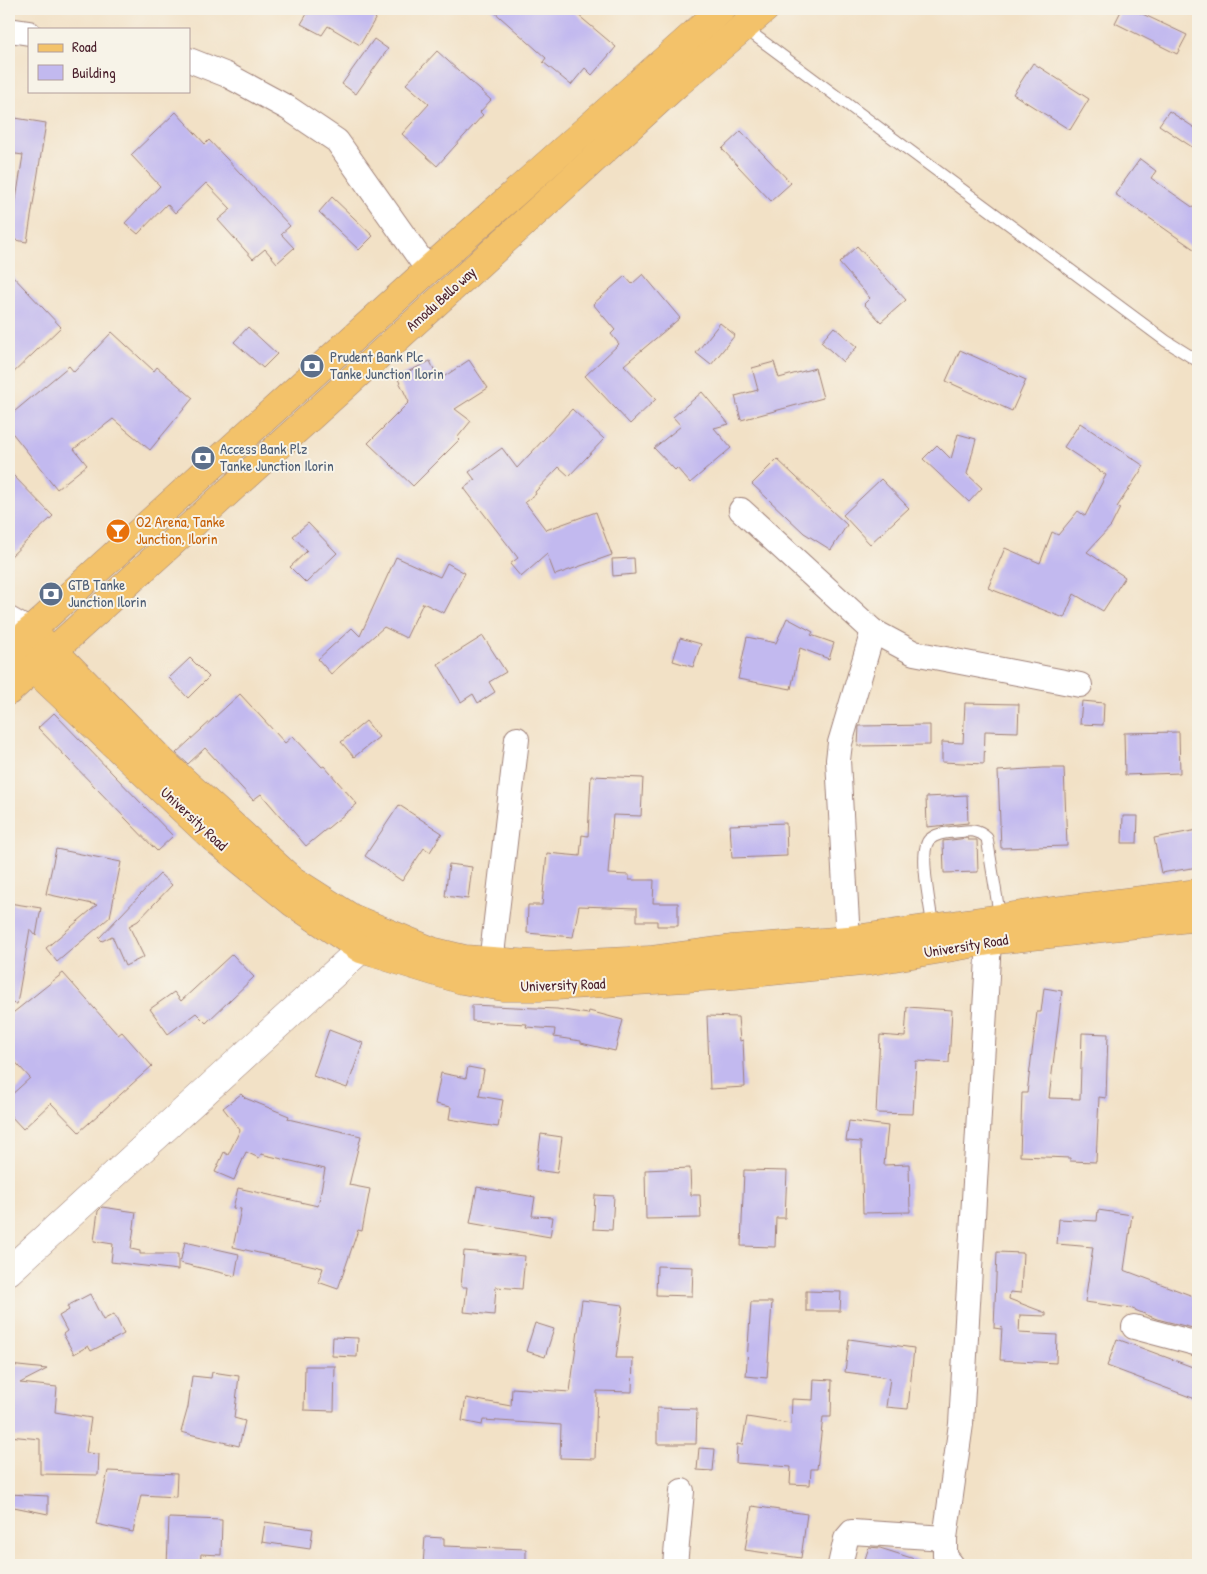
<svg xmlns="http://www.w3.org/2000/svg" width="1207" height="1574" font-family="'Patrick Hand',sans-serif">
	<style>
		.building { fill: #c2b9ef }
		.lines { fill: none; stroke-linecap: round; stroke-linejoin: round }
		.service-casing { stroke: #9e8078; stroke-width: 13 }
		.minor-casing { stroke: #9e8078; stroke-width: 26 }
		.tertiary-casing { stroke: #9e8078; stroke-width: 29 }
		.primary-casing { stroke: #9e8078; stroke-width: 29 }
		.service { stroke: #fff; stroke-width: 11 }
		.minor { stroke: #fff; stroke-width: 24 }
		.tertiary { stroke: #fff; stroke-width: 28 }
		.primary { stroke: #f3c26a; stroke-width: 28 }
		.labels { text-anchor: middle; stroke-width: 4; stroke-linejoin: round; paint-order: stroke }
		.street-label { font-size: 15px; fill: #4a1f2b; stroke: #f7f3e8 }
		.service-label { font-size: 15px; fill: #4e5e75; stroke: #f7f3e8; text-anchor: start }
		.food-label { font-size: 15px; fill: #c56008; stroke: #f7f3e8; text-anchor: start }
	</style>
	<rect width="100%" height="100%" fill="#f7f3e8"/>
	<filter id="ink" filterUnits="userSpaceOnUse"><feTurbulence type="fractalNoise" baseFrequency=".02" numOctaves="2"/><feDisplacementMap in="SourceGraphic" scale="10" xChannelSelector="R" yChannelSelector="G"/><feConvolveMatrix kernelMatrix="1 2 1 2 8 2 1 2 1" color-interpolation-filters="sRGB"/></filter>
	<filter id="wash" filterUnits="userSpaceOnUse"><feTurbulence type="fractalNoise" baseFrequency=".0096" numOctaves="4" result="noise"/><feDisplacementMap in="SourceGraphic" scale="20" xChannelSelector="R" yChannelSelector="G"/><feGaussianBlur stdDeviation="1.12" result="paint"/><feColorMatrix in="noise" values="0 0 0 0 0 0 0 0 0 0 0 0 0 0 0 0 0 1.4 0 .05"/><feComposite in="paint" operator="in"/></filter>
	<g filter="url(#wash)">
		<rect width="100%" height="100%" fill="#f2e1c6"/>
		<g id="blocks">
			<!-- building -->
			<g class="building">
				<polygon points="299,9 381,9 360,45 328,26 322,35 301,24 307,14"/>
				<polygon points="491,9 571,9 616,47 592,75 585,68 571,85 543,62 546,58"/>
				<polygon points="1122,9 1132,9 1187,35 1177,54 1115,23"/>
				<polygon points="374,39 388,49 356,94 342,84"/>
				<polygon points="437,51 491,100 480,112 483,115 437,166 402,134 429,104 406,84"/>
				<polygon points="1033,63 1089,99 1070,130 1013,94"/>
				<polygon points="1169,111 1198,130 1198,151 1159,125"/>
				<polygon points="176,112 205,144 209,140 290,226 281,234 294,248 277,263 265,249 253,259 218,220 231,209 206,183 175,213 167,204 138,234 125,223 160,186 131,155"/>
				<polygon points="9,117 46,123 27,242 9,239 9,205 15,206 23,155 9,153"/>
				<polygon points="741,131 791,183 771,201 722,149"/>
				<polygon points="1140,159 1156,171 1151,178 1198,211 1198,252 1115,194"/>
				<polygon points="332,197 373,236 359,250 319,212"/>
				<polygon points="857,246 906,300 881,322 864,304 870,298 839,263"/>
				<polygon points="9,272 61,327 9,377"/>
				<polygon points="643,274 680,318 624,365 656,399 630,424 585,376 619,344 611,334 615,330 593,304 625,276 632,284"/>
				<polygon points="720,323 735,335 711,365 696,353"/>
				<polygon points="248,327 277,354 263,368 234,342"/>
				<polygon points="834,327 857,347 843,362 821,342"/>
				<polygon points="112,332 154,371 157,367 193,398 150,450 113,419 74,449 87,465 57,489 9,429 9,416 69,366 74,372"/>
				<polygon points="960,350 1026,380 1012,411 946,381"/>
				<polygon points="469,360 488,388 455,409 471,421 457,438 459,440 413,486 368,443 409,402 397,377 430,361 439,380"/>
				<polygon points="774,362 779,378 815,368 823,398 741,420 735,396 758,390 752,368"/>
				<polygon points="702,392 729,424 714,428 731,448 690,483 677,468 675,470 654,448 681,426 673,417"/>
				<polygon points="572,409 604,439 569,476 559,467 535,492 536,494 525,502 546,530 596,512 612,555 555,575 547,554 521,577 510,564 518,558 464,488 475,480 469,472 502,448 517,468"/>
				<polygon points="1080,423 1144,466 1117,507 1120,508 1111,526 1087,552 1125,577 1103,611 1074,594 1064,618 988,588 1005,548 1040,563 1052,532 1058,535 1078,511 1085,516 1106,475 1064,447"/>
				<polygon points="958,434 976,439 967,474 982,488 969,502 923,459 937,445 951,459"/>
				<polygon points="777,459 847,525 831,550 804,533 752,484"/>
				<polygon points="9,471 53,516 9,558"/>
				<polygon points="881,479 909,508 870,544 843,515"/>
				<polygon points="308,523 337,553 306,583 290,567 307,551 293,536"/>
				<polygon points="396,557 440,577 447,563 465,573 444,613 423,603 406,638 384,627 331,674 318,659 352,628 360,636"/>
				<polygon points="634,558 635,574 613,576 612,559"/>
				<polygon points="787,618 813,632 811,635 834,643 829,659 800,648 791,689 738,679 747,637 776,643"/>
				<polygon points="483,636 506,672 489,682 495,692 478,703 473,694 461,702 438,664"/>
				<polygon points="680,638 701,644 693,667 673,661"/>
				<polygon points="190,658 209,677 188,698 169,678"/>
				<polygon points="240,694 285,743 293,736 322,767 324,766 357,804 306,846 261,794 253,800 205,748 188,764 176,753"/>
				<polygon points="1082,701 1104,703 1103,725 1080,724"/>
				<polygon points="965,703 1019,704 1018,732 985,731 984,764 942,762 942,742 963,743"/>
				<polygon points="54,713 173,836 157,851 38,728"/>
				<polygon points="366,721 379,737 354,757 341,742"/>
				<polygon points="930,725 930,745 858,746 859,726"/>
				<polygon points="1179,732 1180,773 1125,775 1124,733"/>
				<polygon points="1043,768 1064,768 1067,846 1001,848 998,771"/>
				<polygon points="591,776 643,778 641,816 613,815 608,874 629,875 629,880 654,880 653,903 678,903 678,926 657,926 657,921 637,921 637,908 579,906 573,937 527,933 528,905 542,905 547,853 580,856 582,835 588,836"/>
				<polygon points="967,795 968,823 927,827 926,797"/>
				<polygon points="399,805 442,833 430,852 424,848 402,881 365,856"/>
				<polygon points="1123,816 1138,816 1137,843 1122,843"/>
				<polygon points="786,823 787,856 732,858 730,825"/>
				<polygon points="1198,830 1198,867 1161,873 1154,838"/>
				<polygon points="968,838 968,840 977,840 978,872 944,873 943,841"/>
				<polygon points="56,849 121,862 110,917 57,962 46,948 97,905 46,894"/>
				<polygon points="449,864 472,867 468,899 445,896"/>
				<polygon points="160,874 172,885 138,921 129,926 144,957 125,966 112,936 102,941 99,938"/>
				<polygon points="9,903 41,908 36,936 30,929 17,1004 9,1003"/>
				<polygon points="232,954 254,977 206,1023 196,1013 168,1034 150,1009 174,992 181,1001"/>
				<polygon points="63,973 118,1035 122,1032 152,1066 79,1132 51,1103 23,1129 9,1114 9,1097 30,1078 9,1055 9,1016"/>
				<polygon points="1044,988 1062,991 1049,1098 1080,1099 1082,1033 1108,1034 1106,1098 1099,1097 1096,1162 1070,1161 1070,1158 1020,1156 1022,1093 1027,1093 1037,1012 1041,1012"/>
				<polygon points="472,1005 557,1009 588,1014 589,1011 623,1020 615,1051 581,1043 581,1041 554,1037 555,1029 526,1027 527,1024 472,1021"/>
				<polygon points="907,1007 952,1010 949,1063 916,1061 913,1114 876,1113 880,1035 905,1037"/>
				<polygon points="707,1016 738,1017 740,1041 743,1040 745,1087 710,1089"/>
				<polygon points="329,1030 363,1043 347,1088 313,1076"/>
				<polygon points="468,1067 484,1070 479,1096 503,1100 498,1127 449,1119 451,1107 435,1104 441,1073 466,1078"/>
				<polygon points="241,1094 245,1098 289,1116 288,1119 361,1136 349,1185 370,1189 362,1231 358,1230 338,1289 318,1282 323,1268 233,1247 241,1209 233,1208 238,1188 318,1206 325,1169 261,1154 259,1158 246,1152 234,1180 215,1172 224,1152 228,1155 240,1130 223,1108"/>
				<polygon points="849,1121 888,1126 884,1165 909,1164 910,1212 863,1213 861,1142 846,1141"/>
				<polygon points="541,1134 562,1137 557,1173 536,1170"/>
				<polygon points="690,1168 691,1195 700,1195 701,1218 646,1219 645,1170"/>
				<polygon points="744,1170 787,1171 785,1218 776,1218 775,1247 741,1246"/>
				<polygon points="477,1187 535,1197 532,1216 553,1217 550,1237 470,1223"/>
				<polygon points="595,1195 614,1196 612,1230 593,1229"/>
				<polygon points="102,1207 136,1212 131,1249 140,1251 140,1254 178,1254 178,1270 111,1262 113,1244 94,1241 98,1211"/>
				<polygon points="1098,1210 1132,1215 1124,1270 1198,1298 1198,1314 1193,1328 1157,1319 1130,1308 1085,1302 1093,1247 1057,1244 1059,1219 1097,1221"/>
				<polygon points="185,1242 239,1254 235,1276 180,1263"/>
				<polygon points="464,1251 525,1256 522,1289 496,1287 494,1315 464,1312 467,1287 461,1287"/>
				<polygon points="997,1252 1023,1253 1021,1293 1010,1292 1009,1299 1046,1313 1046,1316 1020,1315 1019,1333 1057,1335 1056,1363 1000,1360 1002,1327 1001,1329 994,1328"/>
				<polygon points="657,1266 693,1267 692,1296 656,1295"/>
				<polygon points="806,1291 841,1292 840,1311 806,1311"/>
				<polygon points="90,1294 103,1320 114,1314 124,1334 91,1351 88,1346 74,1354 63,1334 67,1331 59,1316 69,1310 67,1306"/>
				<polygon points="582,1300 623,1305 616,1358 633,1358 632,1392 597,1391 595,1459 560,1458 561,1425 483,1420 482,1425 462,1421 466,1398 511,1406 512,1388 570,1392"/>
				<polygon points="751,1302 772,1302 767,1378 746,1376"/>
				<polygon points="535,1323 554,1329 545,1357 526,1351"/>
				<polygon points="333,1337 358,1338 357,1357 332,1356"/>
				<polygon points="849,1339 914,1348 908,1409 886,1407 890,1378 845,1372"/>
				<polygon points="1117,1339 1198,1369 1198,1400 1107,1366"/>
				<polygon points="9,1365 47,1369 20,1383 57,1387 55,1412 91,1418 86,1453 99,1454 98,1475 40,1474 40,1439 9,1436"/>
				<polygon points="305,1366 335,1366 334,1411 304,1410"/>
				<polygon points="212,1372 239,1376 234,1418 245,1421 239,1446 181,1432 188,1407 192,1376 211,1378"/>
				<polygon points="814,1379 832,1380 831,1417 823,1417 817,1469 811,1469 810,1485 790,1484 791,1467 736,1463 737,1444 742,1445 747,1417 791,1424 792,1399 813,1400"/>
				<polygon points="657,1408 697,1409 696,1444 657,1444"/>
				<polygon points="699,1448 715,1449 713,1471 697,1470"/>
				<polygon points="108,1471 177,1474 176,1497 141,1495 133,1532 96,1524"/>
				<polygon points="9,1494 48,1496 48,1514 9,1506"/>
				<polygon points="752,1506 807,1514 801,1558 745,1550"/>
				<polygon points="169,1518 222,1520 221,1555 201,1554 200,1565 167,1565"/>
				<polygon points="265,1522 313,1529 310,1549 262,1542"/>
				<polygon points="425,1537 444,1538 444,1546 526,1549 526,1565 423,1565"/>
				<polygon points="869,1547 880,1548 924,1562 923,1565 863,1565"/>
			</g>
		</g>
	</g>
	<g filter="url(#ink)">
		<use href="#blocks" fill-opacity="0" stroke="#9e8078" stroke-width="1"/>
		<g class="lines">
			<defs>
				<g id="service">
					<polyline points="742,26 1166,341 1198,361"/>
					<path d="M933 927C931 910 918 852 929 840 936 833 946 833 955 832 968 831 976 828 987 838L1000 918"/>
				</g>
				<g id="minor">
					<polyline points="9,30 29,33"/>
					<polyline points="189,60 227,75 288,108 337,141 428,270"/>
					<polyline points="741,510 873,631 914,653 1080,685"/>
					<polyline points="9,619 30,631"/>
					<polyline points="848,940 838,760 840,743 873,631"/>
					<polyline points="491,963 517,739"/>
					<polyline points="1134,1327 1198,1344"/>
					<polyline points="675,1565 682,1491"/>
					<polyline points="840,1565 846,1539 852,1532 945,1538"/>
					<polyline points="952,1565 945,1556 945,1538 961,1424 989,941"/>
				</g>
				<polyline id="tertiary" points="9,1271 361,949"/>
				<g id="primary">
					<polyline points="30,631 55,652 162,761 291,879 352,918 432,951 465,959 545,965 650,960 731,949 848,940 1028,914 1198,893"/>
					<polyline points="17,643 428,270 722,9"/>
					<polyline points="12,648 213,838 293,903 361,949 462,980 503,987 539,987 734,975 871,961 989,941 1198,917"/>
					<polyline points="9,691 677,84 765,9"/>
				</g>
			</defs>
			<!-- service casing -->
			<use href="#service" class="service-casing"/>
			<!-- minor casing -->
			<use href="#minor" class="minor-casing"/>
			<!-- tertiary casing -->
			<use href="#tertiary" class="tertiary-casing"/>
			<!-- primary casing -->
			<use href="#primary" class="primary-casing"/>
			<!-- service -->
			<use href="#service" class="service"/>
			<!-- minor -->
			<use href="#minor" class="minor"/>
			<!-- tertiary -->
			<use href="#tertiary" class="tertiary"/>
			<!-- primary -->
			<use href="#primary" class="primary"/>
		</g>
	</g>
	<!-- icons -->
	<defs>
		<symbol id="bank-disc" viewBox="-11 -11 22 22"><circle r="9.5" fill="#5c6f8a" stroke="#f7f3e8"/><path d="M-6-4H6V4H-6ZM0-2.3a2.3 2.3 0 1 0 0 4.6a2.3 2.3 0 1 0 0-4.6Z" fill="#fff"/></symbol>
		<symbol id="bar-disc" viewBox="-11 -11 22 22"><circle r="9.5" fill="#e8710a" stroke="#f7f3e8"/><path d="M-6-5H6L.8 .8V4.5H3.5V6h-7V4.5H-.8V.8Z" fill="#fff"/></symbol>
	</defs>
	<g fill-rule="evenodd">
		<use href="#bank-disc" x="298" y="352" width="28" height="28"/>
		<use href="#bank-disc" x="189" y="444" width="28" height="28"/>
		<use href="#bar-disc" x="104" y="517" width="28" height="28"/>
		<use href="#bank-disc" x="37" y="580" width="28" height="28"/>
	</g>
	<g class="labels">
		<!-- street labels -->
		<g class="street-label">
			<text transform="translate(441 299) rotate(-42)" y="5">Amodu Bello way</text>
			<text transform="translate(194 819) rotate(43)" y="5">University Road</text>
			<text transform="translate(966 946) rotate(-9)" y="5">University Road</text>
			<text transform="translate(563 985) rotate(-2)" y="5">University Road</text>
		</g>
		<!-- service labels -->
		<g class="service-label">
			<text x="330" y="362">Prudent Bank Plc<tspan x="330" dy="17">Tanke Junction Ilorin</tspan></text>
			<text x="220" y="454">Access Bank Plz<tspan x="220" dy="17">Tanke Junction Ilorin</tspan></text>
			<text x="68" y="590">GTB Tanke<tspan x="68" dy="17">Junction Ilorin</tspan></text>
		</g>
		<!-- food labels -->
		<g class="food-label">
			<text x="136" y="527">O2 Arena, Tanke<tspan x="136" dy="17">Junction, Ilorin</tspan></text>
		</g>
	</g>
	<!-- margin -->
	<rect width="1207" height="1574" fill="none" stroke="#f7f3e8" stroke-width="30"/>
	<!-- legend -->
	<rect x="28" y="28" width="162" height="65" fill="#f7f3e8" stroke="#b29e9c"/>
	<rect x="38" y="44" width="25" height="8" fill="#f3c26a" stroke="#b29e9c"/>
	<text x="72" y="52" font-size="15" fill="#4a1f2b">Road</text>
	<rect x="38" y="65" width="25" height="15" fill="#c2b9ef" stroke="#b29e9c"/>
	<text x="72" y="78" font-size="15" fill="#4a1f2b">Building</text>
</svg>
